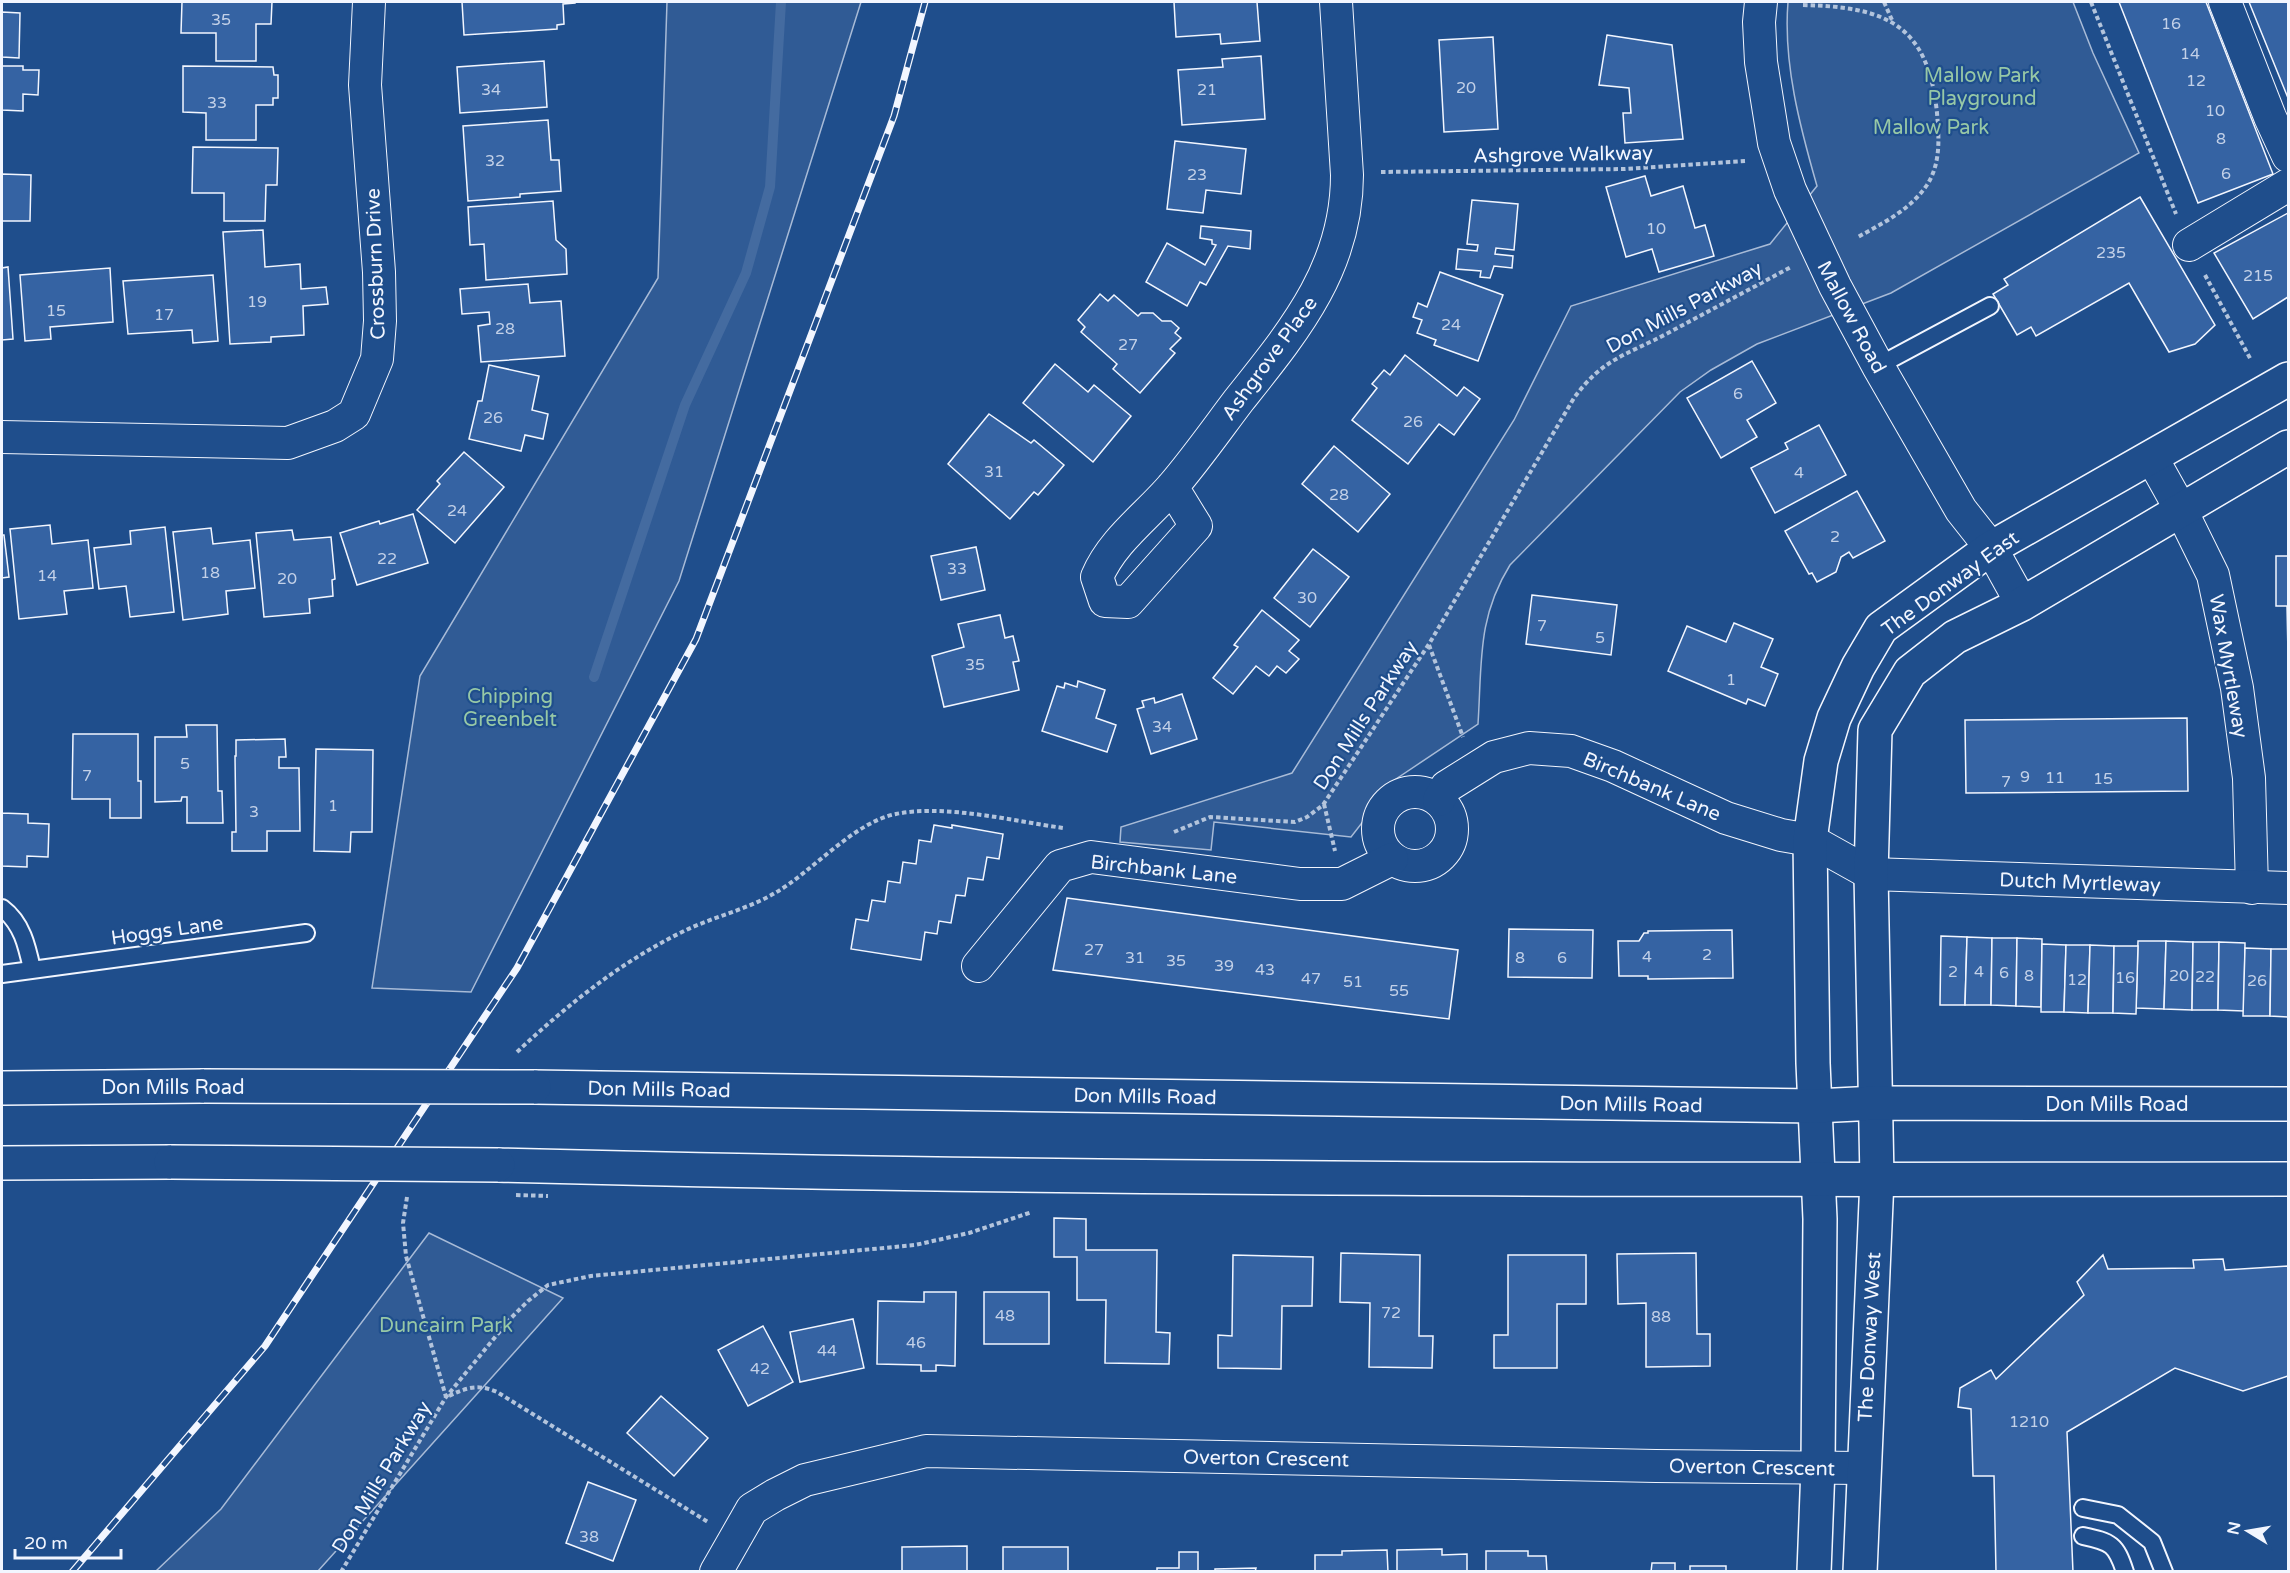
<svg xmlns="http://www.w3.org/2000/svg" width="2290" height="1573" font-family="'Varela Round',sans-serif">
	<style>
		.green { fill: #305b95; stroke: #a8bbd7; stroke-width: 1.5 }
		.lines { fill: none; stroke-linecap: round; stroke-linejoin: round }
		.stream { stroke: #446ba0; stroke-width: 10 }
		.building { fill: #3563a3; stroke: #f2f6ff; stroke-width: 1.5 }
		.service-casing { stroke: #f2f6ff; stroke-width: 20 }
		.minor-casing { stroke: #f2f6ff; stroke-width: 34 }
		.tertiary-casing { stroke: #f2f6ff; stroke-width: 36 }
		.secondary-casing { stroke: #f2f6ff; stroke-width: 36 }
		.path { stroke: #b3c4dc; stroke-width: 4; stroke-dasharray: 4.5 3; stroke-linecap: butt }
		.service { stroke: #1f4e8c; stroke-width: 16 }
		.minor { stroke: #1f4e8c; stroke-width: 32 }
		.tertiary { stroke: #1f4e8c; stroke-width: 33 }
		.secondary { stroke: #1f4e8c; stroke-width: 33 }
		.rail-casing { stroke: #f2f6ff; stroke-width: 7 }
		.rail { stroke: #1f4e8c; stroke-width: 4.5; stroke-dasharray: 14; stroke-linecap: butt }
		.secondary-bridge-casing { stroke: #f2f6ff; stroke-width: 36; stroke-linecap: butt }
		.path-bridge { stroke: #b3c4dc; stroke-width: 4; stroke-dasharray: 4.5 3; stroke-linecap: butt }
		.secondary-bridge { stroke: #1f4e8c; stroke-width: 33 }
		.labels { text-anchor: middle; stroke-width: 4.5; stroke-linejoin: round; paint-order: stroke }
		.number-label { font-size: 16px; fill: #c3d1e8 }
		.park-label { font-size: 20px; fill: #97c8a6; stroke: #1f4e8c }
		.street-label { font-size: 20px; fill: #f2f6ff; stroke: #1f4e8c }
	</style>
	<rect width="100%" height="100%" fill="#1f4e8c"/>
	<!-- green -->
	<g class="green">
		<polygon points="667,2 861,2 679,581 471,992 372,988 420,676 658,278"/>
		<path d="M1788 2H2073L2093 53 2139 153 1891 293 1757 344 1711 370 1680 392 1510 565C1477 618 1482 663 1478 724L1396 779 1351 837 1214 822 1211 850 1120 842 1121 827 1292 773 1514 420 1571 306 1770 244 1817 186C1800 127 1783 63 1788 2Z"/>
		<polygon points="429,1233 563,1298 318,1571 156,1571 221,1509"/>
	</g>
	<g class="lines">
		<!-- stream -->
		<polyline class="stream" points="594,677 685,405 746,273 770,187 781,2"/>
	</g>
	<!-- building -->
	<g class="building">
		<polygon points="182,2 272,2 271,24 256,24 256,61 216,61 216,33 181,33"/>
		<polygon points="462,2 575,2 575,3 563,4 564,24 557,25 557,29 464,35"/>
		<polygon points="1174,2 1257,2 1260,41 1221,44 1220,34 1176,37"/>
		<polygon points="2119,2 2206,2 2273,174 2198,203"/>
		<polygon points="2249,2 2288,2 2288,98"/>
		<polygon points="2,12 20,13 19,58 2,57"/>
		<polygon points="1607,35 1672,45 1683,139 1625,143 1623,113 1631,113 1629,88 1599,85"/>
		<polygon points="1493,37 1498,129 1444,132 1439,40"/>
		<polygon points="1261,56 1265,119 1182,125 1178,70 1223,67 1222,59"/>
		<polygon points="544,61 547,107 460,113 457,67"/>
		<polygon points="2,66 23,66 23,70 39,70 38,95 23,94 23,111 2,110"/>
		<polygon points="183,66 273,67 274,75 278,75 278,98 273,98 273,105 256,105 256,140 206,140 206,113 183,112"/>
		<polygon points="548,120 551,160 559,160 561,191 520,194 520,197 468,201 463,126"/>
		<polygon points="1175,141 1246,149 1241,194 1206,190 1203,213 1167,209"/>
		<polygon points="193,147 278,148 277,185 266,185 265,221 224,221 224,193 192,193"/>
		<polygon points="2,174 31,175 30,221 2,221"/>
		<polygon points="1645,176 1651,196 1683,186 1695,228 1705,225 1714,256 1659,272 1652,249 1626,257 1606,187"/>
		<polygon points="2140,197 2215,325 2195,344 2169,352 2129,283 2036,336 2031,327 2017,335 1993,294 2008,285 2004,279"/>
		<polygon points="1472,200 1518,204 1514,250 1496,248 1495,254 1513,256 1512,268 1494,266 1490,278 1480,277 1481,271 1456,269 1458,249 1477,251 1478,245 1467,244"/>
		<polygon points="553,201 556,240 566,249 567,274 486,280 484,244 470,245 468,207"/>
		<polygon points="2288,213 2288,297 2253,319 2214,253"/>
		<polygon points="1201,226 1251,231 1250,249 1228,246 1206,285 1200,282 1187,306 1146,282 1167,243 1205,265 1216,245 1212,244 1212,240 1200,238"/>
		<polygon points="263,230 265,267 300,264 301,289 326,287 328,304 303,306 304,335 271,337 271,342 230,344 223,232"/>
		<polygon points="8,267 13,339 2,340 2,268"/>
		<polygon points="110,268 113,322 50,327 51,339 25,341 20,275"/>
		<polygon points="1440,272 1503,295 1478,361 1434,345 1436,340 1417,333 1422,320 1413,317 1418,303 1427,307"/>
		<polygon points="213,275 218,341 193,343 192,330 128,334 123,281"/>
		<polygon points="528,284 530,303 561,301 565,356 481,362 478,326 490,324 489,312 462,314 460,289"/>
		<polygon points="1100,294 1108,301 1114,295 1138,316 1141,313 1153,313 1162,321 1171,321 1179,328 1175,333 1181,338 1170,349 1175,353 1140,393 1113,369 1117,364 1081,332 1085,327 1078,320"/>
		<polygon points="1405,355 1457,396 1464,387 1480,399 1454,435 1439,424 1408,464 1352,420 1377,388 1372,384 1384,370 1390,375"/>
		<polygon points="1752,361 1776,403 1747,420 1757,437 1721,458 1687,398"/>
		<polygon points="1055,364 1088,392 1094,385 1131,416 1093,462 1023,403"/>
		<polygon points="489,365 539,376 532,410 548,414 543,439 525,435 521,451 469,439 478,401 482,401"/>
		<polygon points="989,414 1031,443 1034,440 1064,465 1038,495 1034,492 1010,519 948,464"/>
		<polygon points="1819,425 1846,475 1775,513 1751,468 1788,449 1785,443"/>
		<polygon points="1334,446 1390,494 1358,532 1302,484"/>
		<polygon points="464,452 504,487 455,543 417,510 440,484 437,481"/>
		<polygon points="1857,491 1885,541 1853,558 1849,552 1841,557 1836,572 1817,582 1812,573 1809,574 1785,531"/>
		<polygon points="413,514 428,563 357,585 340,533 379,521 380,524"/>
		<polygon points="50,525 52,544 88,540 93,588 64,591 67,614 19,619 10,529"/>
		<polygon points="165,527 174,612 130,617 126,586 99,589 94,548 131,544 130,531"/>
		<polygon points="211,528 213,544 250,540 255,588 226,591 228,614 183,620 173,532"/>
		<polygon points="292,530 294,540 331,537 335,579 332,580 333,596 309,599 310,613 264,617 256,533"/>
		<polygon points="2,535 4,535 9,577 2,578"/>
		<polygon points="976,547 985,590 941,600 931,556"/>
		<polygon points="1313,549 1349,577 1310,627 1274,598"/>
		<polygon points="2276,556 2288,556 2288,654 2287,606 2276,606"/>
		<polygon points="1532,595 1617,605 1611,655 1526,644"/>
		<polygon points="1262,610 1299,640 1289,651 1299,659 1286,673 1277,666 1269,676 1256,666 1233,694 1213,678 1238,647 1234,645"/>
		<polygon points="1000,615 1005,638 1013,636 1019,661 1013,662 1019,690 944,707 932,656 964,647 958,624"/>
		<polygon points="1734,623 1773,639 1761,667 1778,674 1765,706 1748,699 1746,704 1668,671 1687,626 1726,642"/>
		<polygon points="1078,681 1105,690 1096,718 1116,725 1107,752 1042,731 1057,686 1064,688 1065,683 1077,687"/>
		<polygon points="1182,694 1197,739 1151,754 1137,709 1144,707 1142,701 1154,698 1155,703"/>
		<polygon points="2187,718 2188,791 1966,793 1965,720"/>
		<polygon points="186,725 217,725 218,791 222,791 223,823 187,823 187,797 182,797 181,801 155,802 155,737 187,737"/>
		<polygon points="73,734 138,734 138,781 141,781 141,818 110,818 110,799 72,799"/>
		<polygon points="285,739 286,757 279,757 279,768 299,768 300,831 267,831 267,851 232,851 232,832 236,832 235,756 236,756 236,740"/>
		<polygon points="316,749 373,750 372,832 351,832 350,852 314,851"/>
		<polygon points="2,804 2,813 28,814 28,823 49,824 48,857 27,856 27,867 2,866"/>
		<polygon points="934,825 952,828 952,825 1003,834 999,859 987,857 983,880 968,878 965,896 956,895 951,923 939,921 937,934 925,932 921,960 851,949 856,919 868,921 872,900 885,902 888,881 900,883 903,862 916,864 919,840 931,842"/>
		<polygon points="1067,898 1458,950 1449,1019 1053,970"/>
		<polygon points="1509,929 1593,930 1592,978 1508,977"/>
		<polygon points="1732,930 1733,978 1648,979 1648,976 1619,976 1618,941 1639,941 1644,933 1648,933 1648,931"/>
		<polygon points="1941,936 1967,937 1965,1005 1940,1005"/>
		<polygon points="1967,937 1992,938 1991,1005 1965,1005"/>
		<polygon points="1992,938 2017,938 2016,1006 1991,1005"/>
		<polygon points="2017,938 2042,939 2041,1007 2016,1006"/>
		<polygon points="2138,941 2166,941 2164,1009 2136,1008"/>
		<polygon points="2166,941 2193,942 2192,1010 2164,1009"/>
		<polygon points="2193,942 2219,942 2218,1010 2192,1010"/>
		<polygon points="2219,942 2245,943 2244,1011 2218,1010"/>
		<polygon points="2042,944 2066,945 2064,1012 2041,1012"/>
		<polygon points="2066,945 2090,945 2088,1013 2064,1012"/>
		<polygon points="2090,945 2114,946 2113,1013 2088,1013"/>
		<polygon points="2114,946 2138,946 2136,1014 2113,1013"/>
		<polygon points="2245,948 2271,949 2270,1016 2243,1016"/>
		<polygon points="2271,949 2288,949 2288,1017 2270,1016"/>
		<polygon points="1054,1218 1086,1219 1086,1250 1157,1250 1156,1332 1170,1333 1169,1364 1105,1363 1106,1300 1077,1300 1077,1257 1054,1257"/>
		<polygon points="1341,1253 1420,1255 1419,1336 1433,1336 1432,1368 1369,1367 1370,1303 1340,1302"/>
		<polygon points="1696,1253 1697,1334 1710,1334 1710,1366 1646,1367 1646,1303 1618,1304 1617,1254"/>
		<polygon points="1233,1255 1313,1257 1312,1306 1282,1306 1281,1369 1218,1368 1218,1335 1232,1336"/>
		<polygon points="1508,1255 1586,1255 1586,1304 1557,1304 1557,1368 1494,1368 1494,1335 1508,1335"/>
		<polygon points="2103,1255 2108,1269 2194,1268 2193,1260 2223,1259 2225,1270 2288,1266 2288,1376 2243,1391 2175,1368 2067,1432 2073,1572 1996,1572 1994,1476 1973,1476 1971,1409 1958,1407 1960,1388 1991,1370 1996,1379 2084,1295 2077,1282"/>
		<polygon points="924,1292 956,1292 955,1366 936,1365 936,1371 921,1371 921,1365 877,1364 878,1301 924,1302"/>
		<rect x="984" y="1292" width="65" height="52"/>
		<polygon points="853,1319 864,1368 800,1382 790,1332"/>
		<polygon points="763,1326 793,1382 748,1406 718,1350"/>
		<polygon points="661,1396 708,1438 674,1476 627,1433"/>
		<polygon points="588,1482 636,1500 613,1561 566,1543"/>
		<polygon points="967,1546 967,1572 902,1572 902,1547"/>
		<rect x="1003" y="1547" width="65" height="25"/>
		<polygon points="1442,1549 1442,1555 1467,1554 1467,1572 1397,1572 1397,1550"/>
		<polygon points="1387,1550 1388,1572 1315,1572 1315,1555 1342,1555 1342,1551"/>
		<polygon points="1486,1551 1528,1551 1528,1556 1546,1556 1547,1572 1486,1572"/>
		<polygon points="1179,1552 1198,1552 1198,1572 1157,1572 1157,1568 1179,1568"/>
		<polygon points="1652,1563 1675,1563 1675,1572 1651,1572"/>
		<rect x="1690" y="1566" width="36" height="6"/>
		<polygon points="1256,1568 1255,1572 1215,1572 1215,1569"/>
	</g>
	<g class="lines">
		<defs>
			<g id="service">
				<polyline points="1878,366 1990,306"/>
				<path d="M2 908C22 923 27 946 32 969"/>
				<polyline points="2,974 306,933"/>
				<polyline points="2083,1508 2118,1515 2152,1542 2164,1572"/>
				<path d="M2083 1536C2111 1542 2116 1544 2125 1572"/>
			</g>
			<g id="minor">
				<polyline points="1761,2 1759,22 1761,62 1774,143 1790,190 1835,286 1878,366 1961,510 1991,548 2022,604"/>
				<polyline points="2225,2 2270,117 2288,156"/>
				<polyline points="2189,245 2288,185"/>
				<polyline points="2,437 288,443 335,426 354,414 377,359 380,321 379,272 365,85 369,2"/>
				<polyline points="2152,458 2181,510 2213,575 2237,688 2249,778 2252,888"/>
				<path d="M1172 487 1196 526 1128 602 1105 601 1097 577C1112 541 1147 516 1172 487 1196 459 1217 429 1239 400 1294 331 1347 268 1347 175L1336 2"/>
				<circle cx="1415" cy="829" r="37"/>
				<polyline points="1439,800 1446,787 1494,757 1529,748 1571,751 1613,766 1726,818 1781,835 1810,840 1871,874 2288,888"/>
				<polyline points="978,966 1060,866 1091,857 1300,884 1342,884 1392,859"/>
				<polyline points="716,1572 752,1509 775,1495 805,1480 926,1451 1656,1466 1863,1468"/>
			</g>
			<g id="tertiary">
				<polyline points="1814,1572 1818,1467 1820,1219 1813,1063 1810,840 1821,761 1834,718 1858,667 1881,628 1991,548 2288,379"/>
				<polyline points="1860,1572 1877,1179 1871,874 1875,730 1910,672 1955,637 2022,604 2288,447"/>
			</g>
			<g id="secondary">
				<polyline points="534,1087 1816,1106 1876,1103 2288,1104"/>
				<polyline points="2,1088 204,1086"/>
				<polyline points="2,1163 171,1162"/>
				<path d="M498 1165C1095 1181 1692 1180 2288 1179"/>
			</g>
		</defs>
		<!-- service casing -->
		<use href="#service" class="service-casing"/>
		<!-- minor casing -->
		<use href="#minor" class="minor-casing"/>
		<!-- tertiary casing -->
		<use href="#tertiary" class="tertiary-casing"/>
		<!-- secondary casing -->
		<use href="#secondary" class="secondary-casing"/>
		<!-- path -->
		<g class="path">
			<polyline points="1884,2 1892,20"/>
			<polyline points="2091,2 2176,214"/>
			<path d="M1803 5C1886 7 1928 24 1937 113 1939 138 1941 163 1927 185 1910 210 1883 223 1858 237"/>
			<polyline points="1381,172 1624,169 1745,161"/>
			<polyline points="2205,275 2251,360"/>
			<polyline points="1429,645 1463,737"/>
			<polyline points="1324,804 1335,851"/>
			<path d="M1174 832 1210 817 1295 822 1307 817 1323 805 1429 644 1574 398C1603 358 1627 355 1668 333 1709 311 1750 289 1791 267"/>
			<path d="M517 1052C567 1005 621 962 682 932 712 917 746 910 775 893 812 872 854 822 896 814 944 804 1014 821 1063 828"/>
			<polyline points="407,1197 403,1223 406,1256 446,1397"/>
			<path d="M449 1396C467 1387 479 1384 497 1392L708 1522"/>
			<polyline points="341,1572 446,1397 510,1319 528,1301 548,1285 591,1276 915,1245 969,1233 1032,1212"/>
		</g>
		<!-- service -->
		<use href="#service" class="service"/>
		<!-- minor -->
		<use href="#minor" class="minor"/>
		<!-- tertiary -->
		<use href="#tertiary" class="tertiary"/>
		<!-- secondary -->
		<use href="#secondary" class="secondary"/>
		<defs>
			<polyline id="rail" points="72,1572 265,1346 517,968 696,639 894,116 925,2"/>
		</defs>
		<!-- rail casing -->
		<use href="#rail" class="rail-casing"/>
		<!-- rail -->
		<use href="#rail" class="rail"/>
		<defs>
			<g id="secondary-bridge">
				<polyline points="204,1086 534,1087"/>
				<polyline points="171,1162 498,1165"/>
			</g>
		</defs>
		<!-- secondary-bridge casing -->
		<use href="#secondary-bridge" class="secondary-bridge-casing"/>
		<!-- path-bridge -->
		<polyline class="path-bridge" points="516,1195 548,1196"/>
		<!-- secondary-bridge -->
		<use href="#secondary-bridge" class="secondary-bridge"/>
	</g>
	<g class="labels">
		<!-- number labels -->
		<g class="number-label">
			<text x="221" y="25">35</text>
			<text x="2171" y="29">16</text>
			<text x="2190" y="59">14</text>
			<text x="2196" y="86">12</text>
			<text x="1466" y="93">20</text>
			<text x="491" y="95">34</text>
			<text x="1207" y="95">21</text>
			<text x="217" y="108">33</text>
			<text x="2215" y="116">10</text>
			<text x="2221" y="144">8</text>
			<text x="495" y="166">32</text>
			<text x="2226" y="179">6</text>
			<text x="1197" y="180">23</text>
			<text x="1656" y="234">10</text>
			<text x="2111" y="258">235</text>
			<text x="2258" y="281">215</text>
			<text x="257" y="307">19</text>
			<text x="56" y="316">15</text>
			<text x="164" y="320">17</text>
			<text x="1451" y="330">24</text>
			<text x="505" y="334">28</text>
			<text x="1128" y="350">27</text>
			<text x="1738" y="399">6</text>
			<text x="493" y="423">26</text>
			<text x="1413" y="427">26</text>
			<text x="994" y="477">31</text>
			<text x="1799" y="478">4</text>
			<text x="1339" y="500">28</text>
			<text x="457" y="516">24</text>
			<text x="1835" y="542">2</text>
			<text x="387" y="564">22</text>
			<text x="957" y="574">33</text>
			<text x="210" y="578">18</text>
			<text x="47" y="581">14</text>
			<text x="287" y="584">20</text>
			<text x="1307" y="603">30</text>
			<text x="1542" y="631">7</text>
			<text x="1600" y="643">5</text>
			<text x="975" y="670">35</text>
			<text x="1731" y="685">1</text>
			<text x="1162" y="732">34</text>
			<text x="185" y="769">5</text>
			<text x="87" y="781">7</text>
			<text x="2025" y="782">9</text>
			<text x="2055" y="783">11</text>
			<text x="2103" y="784">15</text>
			<text x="2006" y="787">7</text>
			<text x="333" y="811">1</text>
			<text x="254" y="817">3</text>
			<text x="1094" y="955">27</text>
			<text x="1707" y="960">2</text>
			<text x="1647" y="962">4</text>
			<text x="1135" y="963">31</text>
			<text x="1520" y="963">8</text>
			<text x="1562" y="963">6</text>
			<text x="1176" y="966">35</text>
			<text x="1224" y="971">39</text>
			<text x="1265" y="975">43</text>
			<text x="1953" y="977">2</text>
			<text x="1979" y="977">4</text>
			<text x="2004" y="978">6</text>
			<text x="2029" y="981">8</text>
			<text x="2179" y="981">20</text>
			<text x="2205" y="982">22</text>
			<text x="2125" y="983">16</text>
			<text x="1311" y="984">47</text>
			<text x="2077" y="985">12</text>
			<text x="2257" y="986">26</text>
			<text x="1353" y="987">51</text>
			<text x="1399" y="996">55</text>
			<text x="1391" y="1318">72</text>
			<text x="1005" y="1321">48</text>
			<text x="1661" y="1322">88</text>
			<text x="916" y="1348">46</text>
			<text x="827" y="1356">44</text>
			<text x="760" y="1374">42</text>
			<text x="2029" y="1427">1210</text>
			<text x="589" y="1542">38</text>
		</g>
		<!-- park labels -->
		<g class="park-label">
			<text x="1982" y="82">Mallow Park<tspan x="1982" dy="23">Playground</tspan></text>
			<text x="1931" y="134">Mallow Park</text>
			<text x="510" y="703">Chipping<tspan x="510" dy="23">Greenbelt</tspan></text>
			<text x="446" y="1332">Duncairn Park</text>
		</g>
		<!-- street labels -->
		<g class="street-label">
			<text transform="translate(1563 154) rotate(-1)" y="7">Ashgrove Walkway</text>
			<text transform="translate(375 264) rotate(-92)" y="7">Crossburn Drive</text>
			<text transform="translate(1684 307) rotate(-28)" y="7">Don Mills Parkway</text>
			<text transform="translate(1852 317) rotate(62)" y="7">Mallow Road</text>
			<text transform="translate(1269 358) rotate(-54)" y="7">Ashgrove Place</text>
			<text transform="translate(1950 583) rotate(-36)" y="7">The Donway East</text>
			<text transform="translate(2229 666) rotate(80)" y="7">Wax Myrtleway</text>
			<text transform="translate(1365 715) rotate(-57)" y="7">Don Mills Parkway</text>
			<text transform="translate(1652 786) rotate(23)" y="7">Birchbank Lane</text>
			<text transform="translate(1164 869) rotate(6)" y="7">Birchbank Lane</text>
			<text transform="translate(2080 882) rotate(2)" y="7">Dutch Myrtleway</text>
			<text transform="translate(167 930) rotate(-8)" y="7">Hoggs Lane</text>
			<text x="173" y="1094">Don Mills Road</text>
			<text transform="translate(659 1089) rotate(1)" y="7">Don Mills Road</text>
			<text transform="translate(1145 1096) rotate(1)" y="7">Don Mills Road</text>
			<text transform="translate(1631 1104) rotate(1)" y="7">Don Mills Road</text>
			<text x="2117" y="1111">Don Mills Road</text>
			<text transform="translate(1869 1337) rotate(-87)" y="7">The Donway West</text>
			<text transform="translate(1266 1458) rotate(1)" y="7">Overton Crescent</text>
			<text transform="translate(1752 1467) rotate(1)" y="7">Overton Crescent</text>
			<text transform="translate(381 1477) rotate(-59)" y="7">Don Mills Parkway</text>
		</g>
	</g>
	<!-- border -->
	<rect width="2290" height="1573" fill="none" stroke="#f2f6ff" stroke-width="6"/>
	<!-- north arrow -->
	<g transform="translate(2248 1531) rotate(281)" stroke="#1f4e8c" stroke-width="4.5" paint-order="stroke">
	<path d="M0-4.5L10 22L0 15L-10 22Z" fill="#f2f6ff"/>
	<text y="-9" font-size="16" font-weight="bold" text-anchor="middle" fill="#f2f6ff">N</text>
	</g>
	<!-- scale -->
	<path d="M15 1549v9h106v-9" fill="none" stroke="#f2f6ff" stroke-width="3"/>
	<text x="24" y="1549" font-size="18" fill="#f2f6ff" stroke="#1f4e8c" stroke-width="4.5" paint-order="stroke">20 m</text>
</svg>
